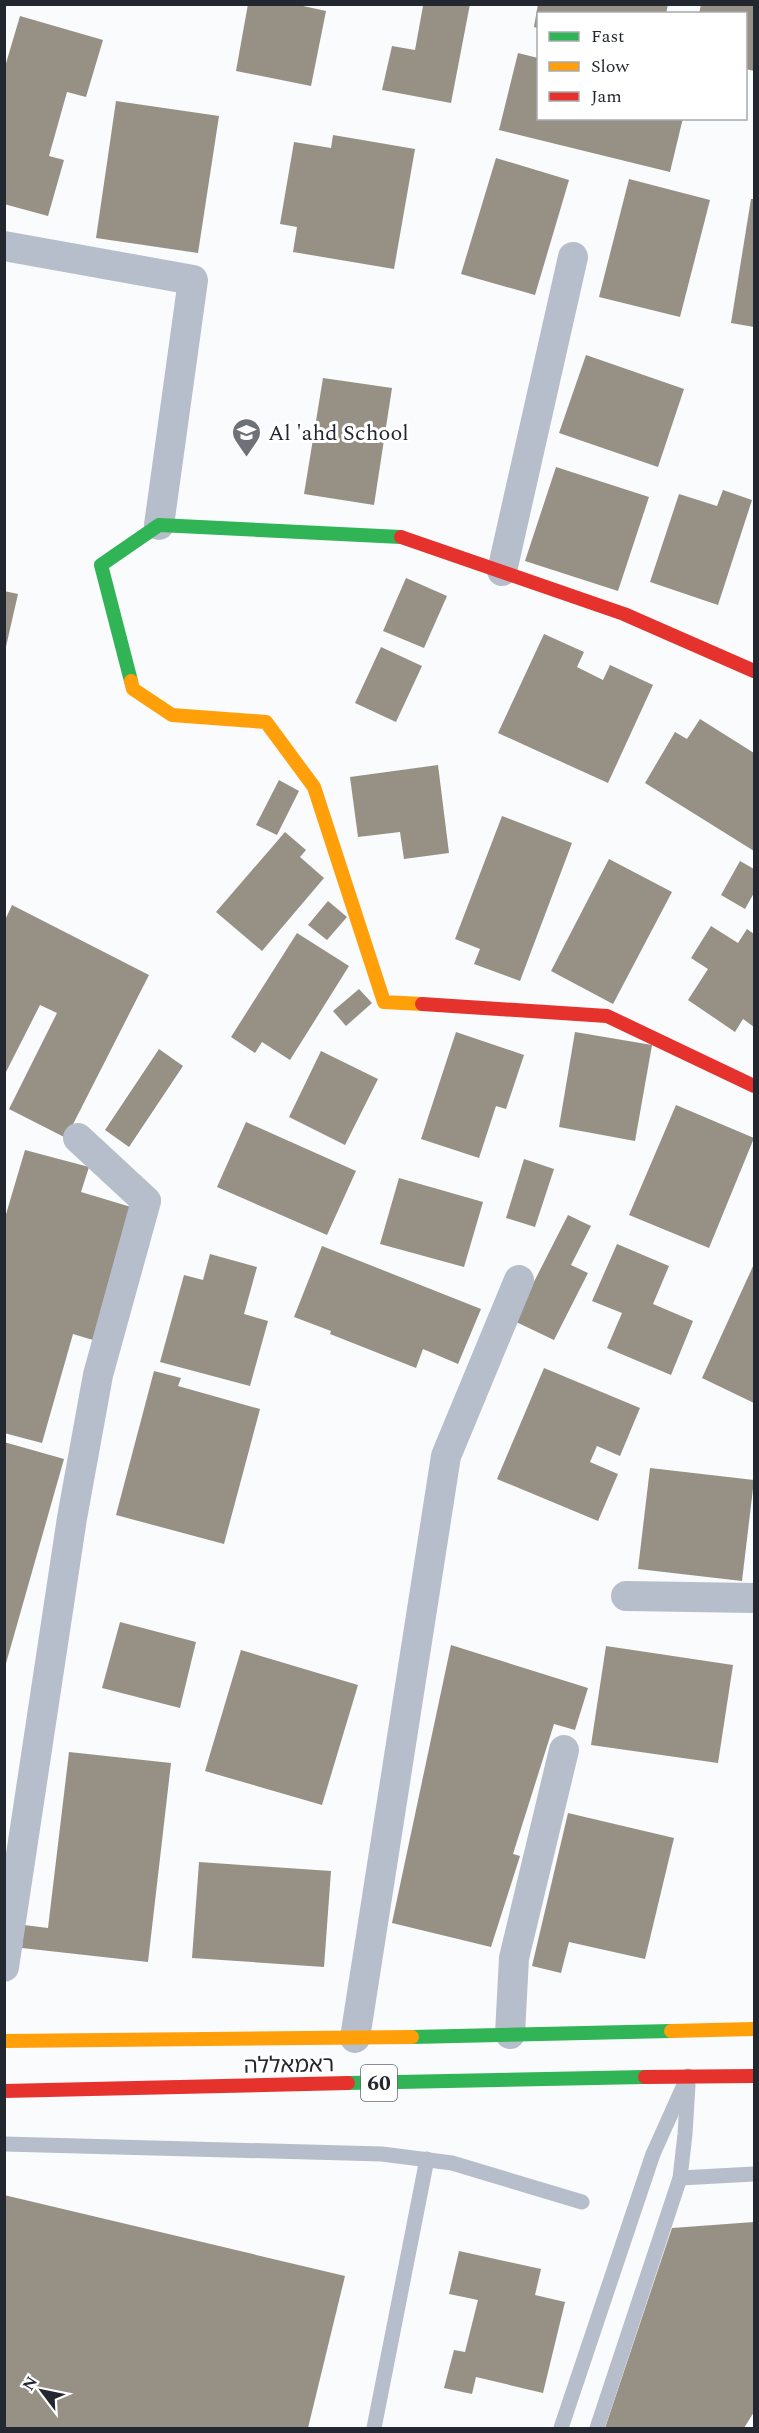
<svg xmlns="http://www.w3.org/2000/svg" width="759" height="2433" font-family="Spectral,'Noto Sans Hebrew',serif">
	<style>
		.building { fill: #969184 }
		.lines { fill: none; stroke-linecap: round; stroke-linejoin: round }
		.lane { stroke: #b7becb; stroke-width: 15 }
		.street { stroke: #b7becb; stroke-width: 30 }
		.fast { stroke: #30b455; stroke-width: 14 }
		.slow { stroke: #ff9f0a; stroke-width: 14 }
		.jam { stroke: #e5322d; stroke-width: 14 }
		.labels { text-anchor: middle; stroke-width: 6; stroke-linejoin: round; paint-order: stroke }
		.shield { fill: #fff; stroke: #65686d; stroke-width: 1.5 }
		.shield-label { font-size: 21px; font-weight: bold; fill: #23272f }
		.poi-label { font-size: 22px; fill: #23272f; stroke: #fff; text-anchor: start }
		.street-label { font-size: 22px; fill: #23272f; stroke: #fff }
	</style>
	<rect width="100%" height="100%" fill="#f9fbfd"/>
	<!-- building -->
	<g class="building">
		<polygon points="248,4 294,4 326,11 311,86 236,71"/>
		<polygon points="419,4 470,4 451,103 382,90 392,46 415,50 423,6"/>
		<polygon points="538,4 668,4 666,14 538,14 538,28 534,27"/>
		<polygon points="701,4 754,4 754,71 746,69 746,14 699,14"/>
		<polygon points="20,16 103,40 86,97 67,92 49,156 64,160 48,216 4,204 4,70"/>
		<polygon points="518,53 538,58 538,118 683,118 670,172 499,130"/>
		<polygon points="116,101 219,116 198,253 96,238"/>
		<polygon points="333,135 415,149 394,269 293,252 297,227 280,224 294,142 331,148"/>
		<polygon points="496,158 569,180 535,295 461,274"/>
		<polygon points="629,179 710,200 680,317 599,297"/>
		<polygon points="751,199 754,199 754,327 731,323"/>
		<polygon points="586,355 684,389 658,467 559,433"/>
		<polygon points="323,378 392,388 374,505 304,494"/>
		<polygon points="556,467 649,497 618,591 525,561"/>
		<polygon points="723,490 752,500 718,605 650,582 679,494 717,506"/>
		<polygon points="406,578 447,596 424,648 383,631"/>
		<polygon points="4,591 18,594 5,651 4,651"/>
		<polygon points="544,634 584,652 577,667 603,680 610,665 653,685 608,783 498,733"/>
		<polygon points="381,647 422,666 396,722 355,703"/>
		<polygon points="700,719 754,753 754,851 645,783 675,732 687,739"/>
		<polygon points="438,765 449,853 404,859 400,832 358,837 350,777"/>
		<polygon points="279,780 299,791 277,835 256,825"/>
		<polygon points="502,816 572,843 520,981 474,964 480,949 455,939"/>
		<polygon points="285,832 306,850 300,857 324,878 262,951 216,912"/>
		<polygon points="609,859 672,892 613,1004 551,971"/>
		<polygon points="740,861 754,869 754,893 745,909 721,895"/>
		<polygon points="328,901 347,917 327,940 308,925"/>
		<polygon points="12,905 149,975 66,1138 9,1109 57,1013 40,1005 5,1074 5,920"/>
		<polygon points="711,926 738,943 747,929 754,934 754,1027 743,1019 735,1032 688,1000 708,969 691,958"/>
		<polygon points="297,933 349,966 290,1060 262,1042 255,1053 231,1037"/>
		<polygon points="359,989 372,1003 346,1026 333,1011"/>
		<polygon points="456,1032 524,1055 506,1109 496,1106 479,1158 421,1139"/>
		<polygon points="575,1032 652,1045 635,1141 559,1127"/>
		<polygon points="159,1049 183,1066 129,1147 105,1130"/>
		<polygon points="321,1051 378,1079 345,1145 289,1117"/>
		<polygon points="676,1105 754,1138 709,1248 629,1215"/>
		<polygon points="246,1122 356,1171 327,1235 217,1187"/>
		<polygon points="25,1150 89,1167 81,1192 131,1207 93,1340 73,1334 42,1443 4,1433 4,1221"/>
		<polygon points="524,1159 554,1169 535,1227 506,1218"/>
		<polygon points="399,1178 483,1202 464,1267 380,1244"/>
		<polygon points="568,1215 591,1226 571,1265 588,1273 554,1340 514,1321"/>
		<polygon points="617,1244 669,1266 653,1304 693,1321 671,1375 607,1348 622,1313 592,1301"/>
		<polygon points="322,1246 481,1309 458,1364 423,1349 416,1368 330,1334 331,1331 294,1317"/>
		<polygon points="210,1254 257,1267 244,1314 268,1321 250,1386 160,1362 184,1275 203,1280"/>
		<polygon points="754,1264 754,1403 702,1378"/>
		<polygon points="544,1368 640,1408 620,1456 597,1446 590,1462 618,1474 598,1521 497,1479"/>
		<polygon points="154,1371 181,1378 178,1386 260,1409 224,1544 116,1515"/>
		<polygon points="4,1442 64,1459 5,1667 4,1667"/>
		<polygon points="650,1468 754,1480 742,1581 638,1569"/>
		<polygon points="120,1622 196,1642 180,1708 102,1688"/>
		<polygon points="451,1645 588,1688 575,1730 554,1724 513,1854 520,1856 491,1947 392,1923"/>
		<polygon points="606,1646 733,1665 718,1763 591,1745"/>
		<polygon points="241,1650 358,1685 322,1805 205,1771"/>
		<polygon points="69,1752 171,1763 148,1962 22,1948 24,1925 48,1928"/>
		<polygon points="568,1813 674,1838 645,1959 569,1942 561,1973 532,1966"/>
		<polygon points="199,1862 331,1871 324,1967 192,1958"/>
		<polygon points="4,2195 345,2276 308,2428 4,2428"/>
		<polygon points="754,2222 754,2412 744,2428 605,2428 672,2228"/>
		<polygon points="459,2251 541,2269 535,2295 565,2302 543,2393 476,2377 472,2394 444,2388 454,2350 465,2352 478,2300 449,2294"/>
	</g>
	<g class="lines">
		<!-- lane -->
		<g class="lane">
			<polyline points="4,2144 382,2154 452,2163 582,2202"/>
			<polyline points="680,2178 754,2174"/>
			<polyline points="374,2428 427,2159"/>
			<polyline points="561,2428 653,2154 688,2076"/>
			<polyline points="597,2428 680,2178 685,2134 688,2085"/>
		</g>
		<!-- street -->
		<g class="street">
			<polyline points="4,246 193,280 159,525"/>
			<polyline points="502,571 573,257"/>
			<polyline points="626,1596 754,1598"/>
			<polyline points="4,1967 72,1518 98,1375 146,1201 78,1138"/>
			<polyline points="510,2034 514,1958 564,1750"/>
			<polyline points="355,2038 446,1456 519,1280"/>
		</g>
		<!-- fast -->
		<g class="fast">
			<polyline points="131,681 101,565 159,525 401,537"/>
			<polyline points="412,2037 671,2031"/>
			<polyline points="348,2083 645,2077"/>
		</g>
		<!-- slow -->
		<g class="slow">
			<polyline points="131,681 133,689 172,715 266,722 314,787 384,1002 422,1004"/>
			<polyline points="671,2031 754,2029"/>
			<polyline points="4,2041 412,2037"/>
		</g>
		<!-- jam -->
		<g class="jam">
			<polyline points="401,537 624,614 754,671"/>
			<polyline points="422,1004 607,1016 754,1086"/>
			<polyline points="645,2077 754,2076"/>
			<polyline points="4,2091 348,2083"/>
		</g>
	</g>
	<!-- icons -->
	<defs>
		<symbol id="school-pin" viewBox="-11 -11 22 30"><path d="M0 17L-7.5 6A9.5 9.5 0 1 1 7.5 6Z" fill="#6e7177" stroke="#fff"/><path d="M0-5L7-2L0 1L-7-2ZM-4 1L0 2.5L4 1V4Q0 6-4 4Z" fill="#fff"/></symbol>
	</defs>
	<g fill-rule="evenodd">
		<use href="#school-pin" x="230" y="416" width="33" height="45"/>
	</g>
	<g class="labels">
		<!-- shield labels -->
		<rect class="shield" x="361" y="2065" width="36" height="36" rx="4.5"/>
		<g class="shield-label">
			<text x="379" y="2090">60</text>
		</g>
		<!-- poi labels -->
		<g class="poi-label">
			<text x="268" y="440">Al 'ahd School</text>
		</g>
		<!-- street labels -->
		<g class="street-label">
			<text transform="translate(289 2064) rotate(-1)" y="8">ראמאללה</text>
		</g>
	</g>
	<!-- border -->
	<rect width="759" height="2433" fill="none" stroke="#23272f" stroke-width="12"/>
	<!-- legend -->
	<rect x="537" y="12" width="210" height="108" fill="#ffffff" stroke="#a7a9ac" stroke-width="1.5"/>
	<rect x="549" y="32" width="30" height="9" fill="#30b455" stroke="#a7a9ac" stroke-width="1.5"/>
	<text x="591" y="42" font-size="18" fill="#23272f">Fast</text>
	<rect x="549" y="62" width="30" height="9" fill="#ff9f0a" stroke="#a7a9ac" stroke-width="1.5"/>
	<text x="591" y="72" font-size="18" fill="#23272f">Slow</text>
	<rect x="549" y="92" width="30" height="9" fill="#e5322d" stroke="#a7a9ac" stroke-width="1.5"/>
	<text x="591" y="102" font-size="18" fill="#23272f">Jam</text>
	<!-- north arrow -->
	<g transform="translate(42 2391) rotate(302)" stroke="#ffffff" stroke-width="4.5" paint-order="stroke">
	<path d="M0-4.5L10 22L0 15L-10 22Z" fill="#23272f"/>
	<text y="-9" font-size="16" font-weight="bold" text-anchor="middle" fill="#23272f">N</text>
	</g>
</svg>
